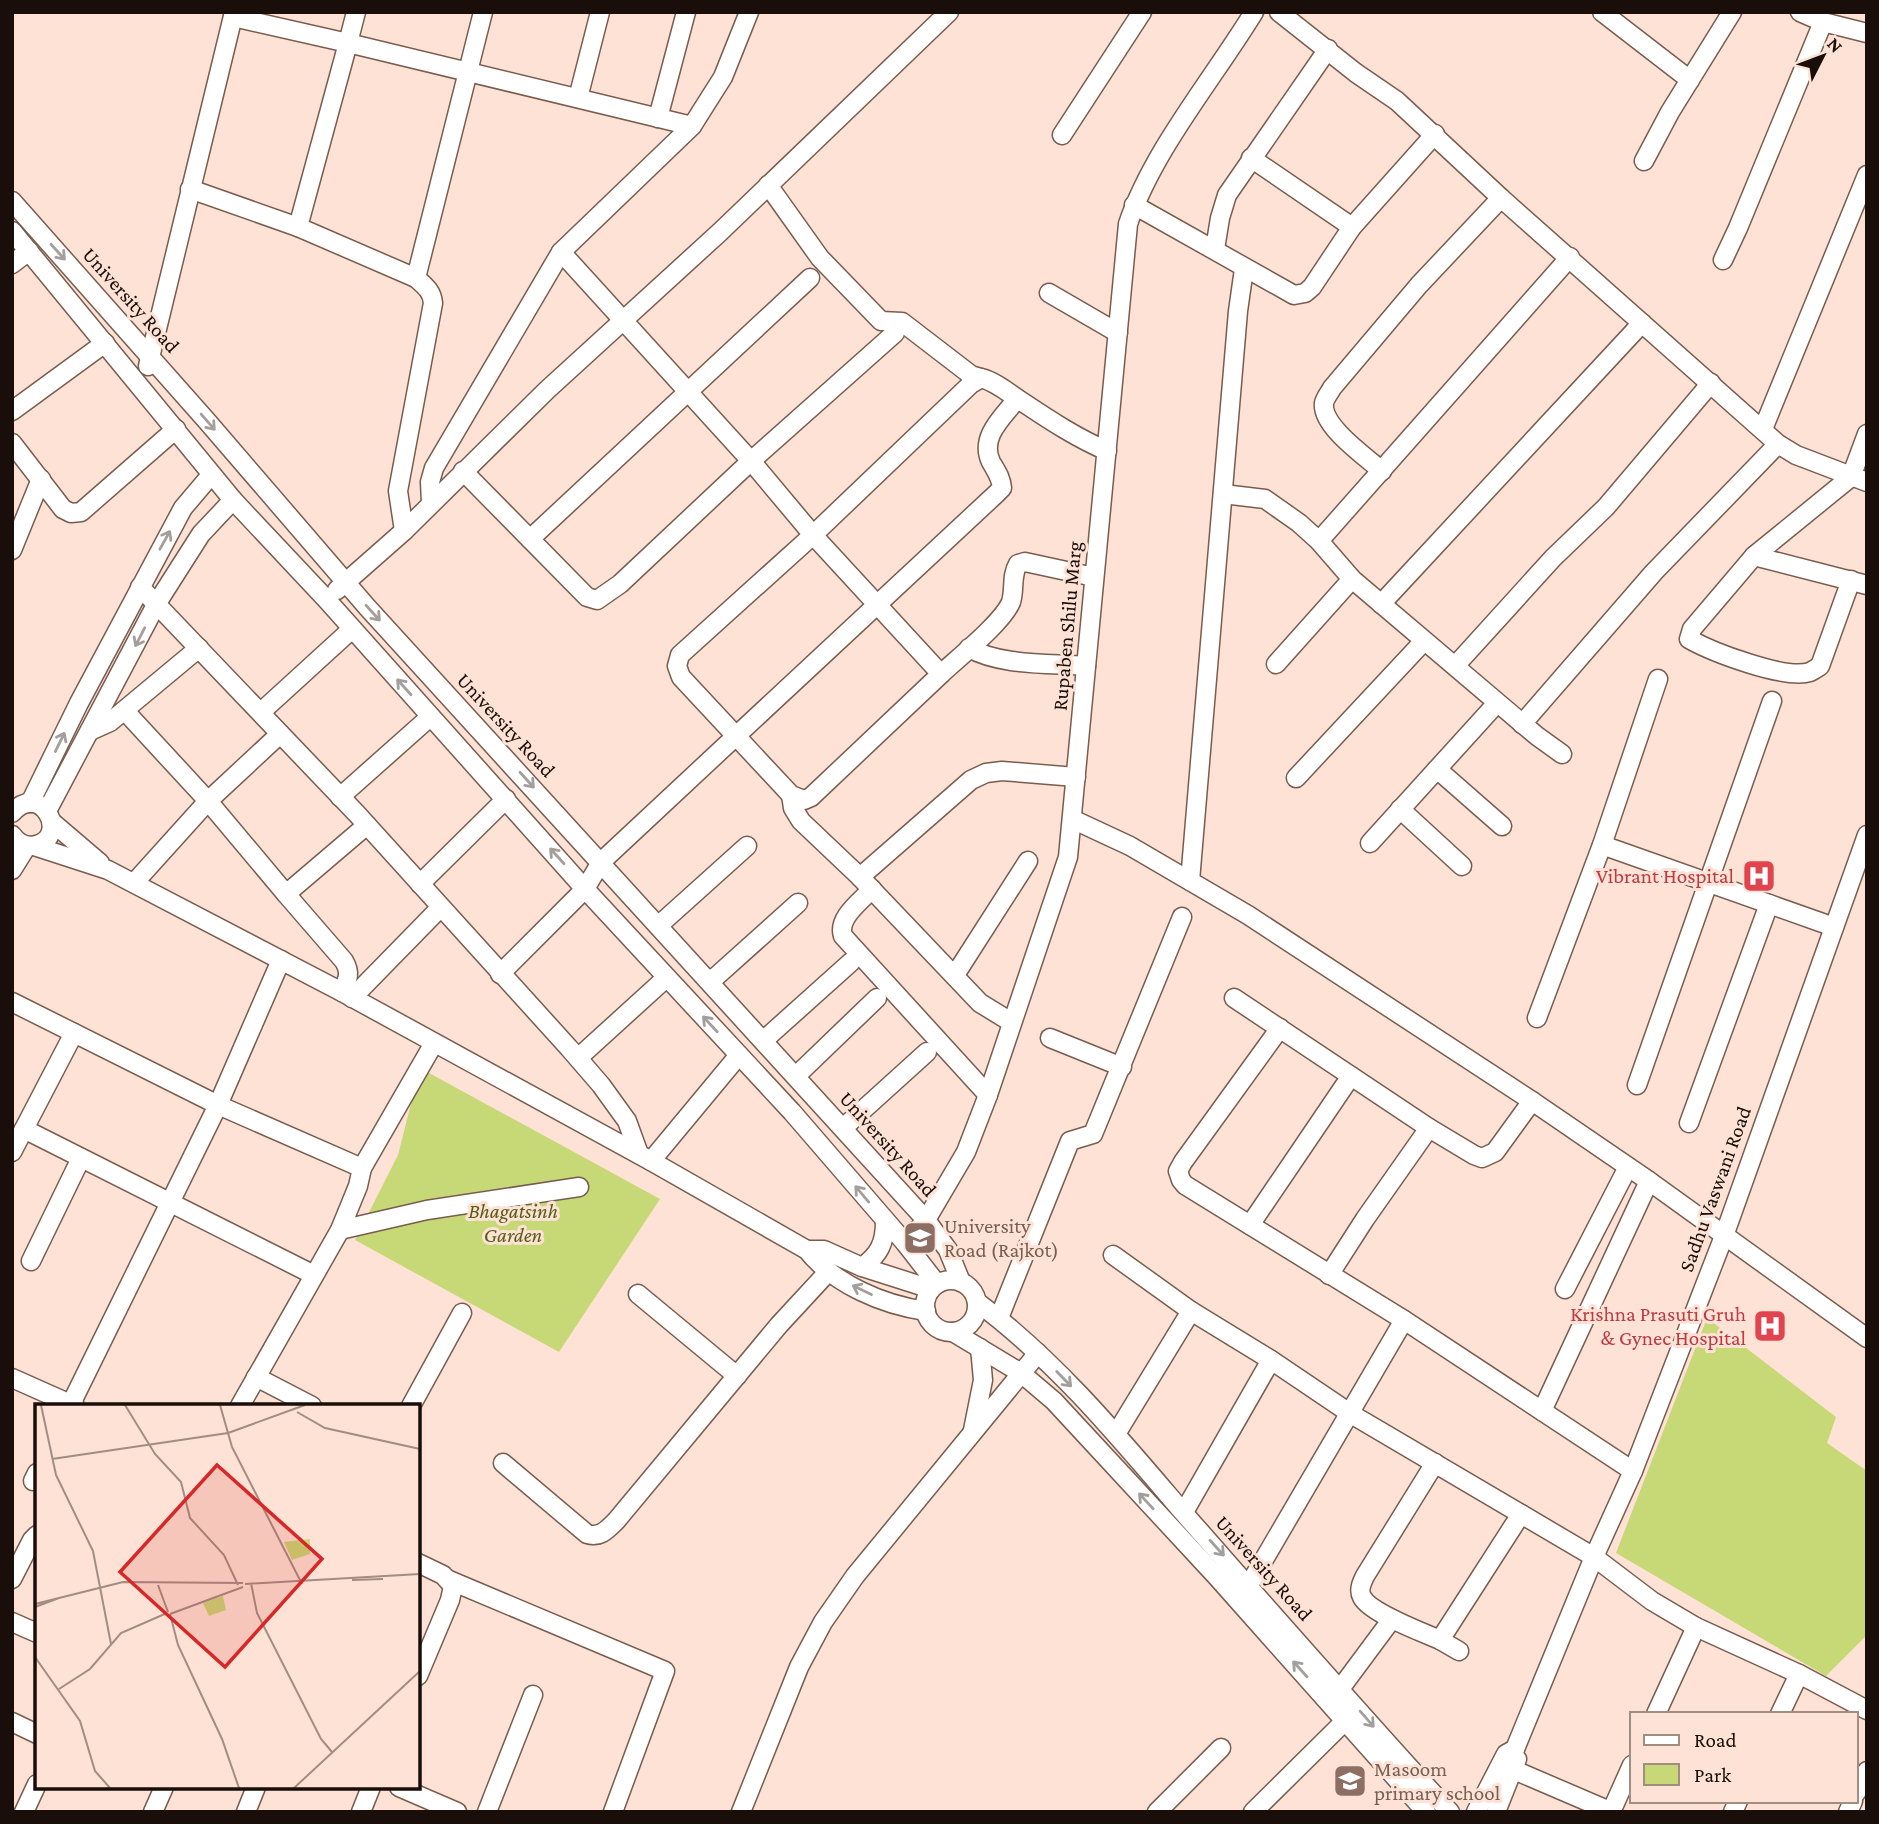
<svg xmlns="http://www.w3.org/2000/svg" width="1879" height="1824" font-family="'Crimson Pro',serif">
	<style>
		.green { fill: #c7d876 }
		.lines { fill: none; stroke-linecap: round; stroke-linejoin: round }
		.minor-casing { stroke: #795c4e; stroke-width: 21 }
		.minor { stroke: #fff; stroke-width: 18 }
		.oneway { stroke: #a39f9d }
		.labels { text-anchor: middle; stroke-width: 6; stroke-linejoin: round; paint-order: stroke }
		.street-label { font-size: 21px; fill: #190e09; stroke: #fde2d5 }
		.health-label { font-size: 21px; fill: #be3a42; stroke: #fde2d5; text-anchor: end }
		.park-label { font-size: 21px; font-style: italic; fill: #545e17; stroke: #fde2d5 }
		.education-label { font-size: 21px; fill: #785e54; stroke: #fde2d5; text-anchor: start }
		.inset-road { fill: none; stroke: #a28d83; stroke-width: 2 }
		.view { fill: #d62828; fill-opacity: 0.15; stroke: #d62828; stroke-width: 3.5 }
		.inset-edge { fill: none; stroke: #190e09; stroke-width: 3.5 }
	</style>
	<rect width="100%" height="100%" fill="#fde2d5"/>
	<!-- green -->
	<g class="green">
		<polygon points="420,1068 660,1199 559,1352 355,1240 398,1155"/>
		<polygon points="1707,1318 1836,1417 1827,1443 1867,1471 1867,1635 1826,1676 1616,1553"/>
	</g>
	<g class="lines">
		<defs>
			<g id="minor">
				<polyline points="1279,12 1356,73 1397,101 1501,198 1778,444 1796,455 1867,482"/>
				<polyline points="1602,12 1690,80"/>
				<polyline points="1800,12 1823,22 1867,33"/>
				<polyline points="233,17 348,43 356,12"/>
				<polyline points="578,98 600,12"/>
				<polyline points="658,118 686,12"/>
				<polyline points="1062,135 1142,12"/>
				<polyline points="1251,158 1352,227"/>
				<polyline points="1644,161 1670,112 1732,12"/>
				<polyline points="768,185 820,258 881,321 902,322 971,375 981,378"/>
				<path d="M190 189 298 227 416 278C425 286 432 291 433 303L398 491 404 531 337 590"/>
				<polyline points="12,201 206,420 367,607 926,1220 948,1250 961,1282"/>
				<polyline points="1134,205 1294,295 1305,293 1312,287 1352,227 1435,134"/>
				<polyline points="298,227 348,43 692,126"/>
				<polyline points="12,231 233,500 326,599 585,889 792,1112 906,1244 937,1284"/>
				<polyline points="1215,249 1220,218 1227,195 1328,49"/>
				<polyline points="1723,260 1738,228 1823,22"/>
				<polyline points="12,264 29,251"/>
				<polyline points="416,278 483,12"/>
				<polyline points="1049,293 1118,333"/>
				<polyline points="148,366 234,12"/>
				<path d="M1017 399C1003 417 979 437 991 462 996 471 1001 477 1002 488L996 494 736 736 681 677 677 666 680 655 813 535 971 384 981 378C997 382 1011 395 1024 403 1051 421 1077 438 1107 451"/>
				<polyline points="12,411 105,343"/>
				<polyline points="1763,429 1867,175"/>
				<polyline points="12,443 63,509 71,513 81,512 176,429"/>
				<polyline points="463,471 587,597 597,600 620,584 751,461 895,333"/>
				<path d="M1382 471C1366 457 1321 426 1324 403 1325 398 1330 392 1332 388L1419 285 1501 198"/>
				<polyline points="1223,494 1265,499 1299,523 1319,541 1352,579 1537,736 1562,754"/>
				<polyline points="431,503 430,482 434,468 561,252 692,126 723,77 749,12"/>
				<polyline points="404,531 547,390 720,232 949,12"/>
				<polyline points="530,539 810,278"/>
				<polyline points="1319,541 1570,257"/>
				<polyline points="12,550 41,479"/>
				<polyline points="1754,556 1867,585"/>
				<path d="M1851 580 1820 666C1817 668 1814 670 1810 672 1785 680 1712 652 1689 639L1692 629 1754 556 1851 477 1867 434"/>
				<polyline points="140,587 357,814 569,1048 601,1085 627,1121 639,1154"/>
				<polyline points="1381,604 1642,323"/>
				<path d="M969 648C1001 666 1049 663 1086 666"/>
				<polyline points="1276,664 1352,579"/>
				<polyline points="1455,666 1553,558 1606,507 1711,383"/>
				<path d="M941 674C958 658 1003 622 1011 602 1015 589 1011 576 1018 564L1025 562 1094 577"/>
				<polyline points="125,711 208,801 286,894 367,825"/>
				<polyline points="261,712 352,629"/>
				<polyline points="1522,724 1654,572 1778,444"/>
				<polyline points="90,731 110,722 199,648"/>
				<polyline points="1437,769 1502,826"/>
				<polyline points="1296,778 1424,641"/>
				<polyline points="791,795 793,808 801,821 860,877 980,1003 1011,1022"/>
				<polyline points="340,797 430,717"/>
				<polyline points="30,803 79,703 183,508 211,475"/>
				<polyline points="1400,809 1462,866"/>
				<polyline points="47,811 157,603 201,534 233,500"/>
				<path d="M12 813C40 780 71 836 36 845 26 848 18 843 12 835"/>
				<polyline points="1072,819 1130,846 1248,915 1532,1101 1649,1181 1867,1338"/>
				<polyline points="52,822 100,863"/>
				<polyline points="1370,843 1497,703"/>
				<polyline points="1602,845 1834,927"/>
				<path d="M34 846 108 870 342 992 651 1161 807 1250C834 1284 883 1305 926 1311"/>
				<polyline points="12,870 27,846"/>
				<polyline points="860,877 971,780 986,773 1002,771 1076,777"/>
				<polyline points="1190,881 1238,311 1244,269"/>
				<polyline points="134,883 208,801 280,734"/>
				<polyline points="420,884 506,799"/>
				<path d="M872 889C860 902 837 918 843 936L988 1095"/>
				<path d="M286 894 344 961C351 973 348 979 342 992"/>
				<polyline points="658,926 747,846"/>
				<polyline points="500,974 585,889 601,862 736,736 791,795 804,800 811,797 941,674 813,535 751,461 561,252"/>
				<polyline points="955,975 1028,861"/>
				<polyline points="710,982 798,903"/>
				<polyline points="352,998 440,908"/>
				<polyline points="1234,998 1429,1128 1474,1155 1482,1158 1495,1152 1532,1101"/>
				<polyline points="12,1002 218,1105 362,1168 358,1186 340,1230 240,1406"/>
				<polyline points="1537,1018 1602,845 1658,679"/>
				<polyline points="1280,1028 1183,1162 1178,1171 1181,1180 1185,1185 1404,1320 1633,1471"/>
				<polyline points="1050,1038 1122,1067"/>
				<polyline points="764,1040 851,962"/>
				<polyline points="578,1058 666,978"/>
				<polyline points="796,1076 877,998"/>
				<polyline points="1637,1085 1772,701"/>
				<polyline points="1689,1123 1769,904"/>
				<polyline points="843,1128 927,1052"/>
				<polyline points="24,1129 314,1275"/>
				<polyline points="12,1152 74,1033"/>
				<polyline points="651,1161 739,1055"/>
				<polyline points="362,1168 434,1043"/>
				<polyline points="1250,1225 1351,1076"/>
				<polyline points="340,1230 427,1210 579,1187"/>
				<path d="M906 1244 926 1220 966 1152 988 1095 1068 857 1128 224C1153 150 1213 79 1254 12"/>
				<polyline points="807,1250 824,1250 862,1267 931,1289"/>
				<polyline points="1113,1255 1191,1311 1271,1360 1351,1414 1594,1557 1652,1601 1696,1627 1799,1674 1867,1710"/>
				<polyline points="31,1261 81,1158"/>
				<path d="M862 1267C879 1255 885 1243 885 1222"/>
				<polyline points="1329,1275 1365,1219 1429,1128"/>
				<circle cx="951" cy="1306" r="26"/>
				<polyline points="1565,1289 1628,1167"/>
				<polyline points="638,1294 737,1376"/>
				<path d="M977 1302C1055 1360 1118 1436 1181 1510 1270 1611 1359 1713 1450 1812"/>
				<polyline points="999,1318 1070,1141 1093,1134 1182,917"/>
				<polyline points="953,1332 1021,1373 1054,1401 1217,1577 1426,1812"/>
				<polyline points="256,1377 312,1406"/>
				<polyline points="12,1378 75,1406"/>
				<polyline points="70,1406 218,1105 281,960"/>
				<polyline points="411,1406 462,1313"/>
				<polyline points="1542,1411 1649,1181"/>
				<polyline points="973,1430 983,1380 980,1348"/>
				<polyline points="1116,1434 1191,1311"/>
				<path d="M503 1463 587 1534C600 1538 607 1530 616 1521L779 1325 828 1272"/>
				<path d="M1435 1463 1365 1576C1362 1582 1358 1590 1362 1597 1370 1613 1422 1632 1440 1640"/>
				<polyline points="33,1481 37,1473"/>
				<polyline points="1184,1512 1271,1360"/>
				<polyline points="418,1563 443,1575 453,1586 450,1600 418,1676"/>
				<polyline points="12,1579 32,1540 37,1535"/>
				<polyline points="449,1580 665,1671 613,1812"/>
				<polyline points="1249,1585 1404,1320"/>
				<polyline points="12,1622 37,1633"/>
				<polyline points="1459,1651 1440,1640 1521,1514"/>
				<polyline points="1340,1689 1392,1619"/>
				<polyline points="1656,1714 1696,1627"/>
				<polyline points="1780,1714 1799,1674"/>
				<polyline points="12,1722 37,1734"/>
				<polyline points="1515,1749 1594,1557 1633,1471 1724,1236 1867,835"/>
				<polyline points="1514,1770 1612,1812"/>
				<polyline points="399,1787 457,1812"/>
				<polyline points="1856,1793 1867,1771"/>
				<polyline points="24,1812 37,1784"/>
				<polyline points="153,1812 164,1787"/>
				<polyline points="246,1812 256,1787"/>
				<polyline points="361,1812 371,1787"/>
				<polyline points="487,1812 533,1695"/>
				<polyline points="741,1812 799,1667 823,1622 855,1576 1038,1353"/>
				<polyline points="1157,1812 1221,1748"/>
				<polyline points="1253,1812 1346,1720"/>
				<polyline points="1476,1812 1506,1754 1515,1749"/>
				<polyline points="1496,1812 1517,1759"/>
				<polyline points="1611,1812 1632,1765"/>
				<polyline points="1733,1812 1738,1801"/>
				<polyline points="1848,1812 1853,1801"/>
			</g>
		</defs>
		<!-- minor casing -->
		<use href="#minor" class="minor-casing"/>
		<!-- minor -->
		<use href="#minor" class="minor"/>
	</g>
	<!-- one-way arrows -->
	<defs><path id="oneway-shaft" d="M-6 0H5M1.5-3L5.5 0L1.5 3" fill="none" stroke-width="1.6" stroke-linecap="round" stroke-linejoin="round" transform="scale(1.75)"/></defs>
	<g class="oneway">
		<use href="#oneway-shaft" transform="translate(58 252) rotate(48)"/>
		<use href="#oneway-shaft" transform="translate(208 422) rotate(49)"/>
		<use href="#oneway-shaft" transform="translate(165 540) rotate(-61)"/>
		<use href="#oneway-shaft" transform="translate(373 613) rotate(48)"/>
		<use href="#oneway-shaft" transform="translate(140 637) rotate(117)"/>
		<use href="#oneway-shaft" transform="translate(404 687) rotate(-132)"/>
		<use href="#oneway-shaft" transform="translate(60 742) rotate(-64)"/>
		<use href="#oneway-shaft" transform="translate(527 780) rotate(48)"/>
		<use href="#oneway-shaft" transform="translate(557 856) rotate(-132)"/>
		<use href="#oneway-shaft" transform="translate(710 1024) rotate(-133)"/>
		<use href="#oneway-shaft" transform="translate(862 1194) rotate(-130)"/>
		<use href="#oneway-shaft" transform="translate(862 1290) rotate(-154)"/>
		<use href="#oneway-shaft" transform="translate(1064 1379) rotate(46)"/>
		<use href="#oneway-shaft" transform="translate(1146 1501) rotate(-133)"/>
		<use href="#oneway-shaft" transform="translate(1217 1548) rotate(48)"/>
		<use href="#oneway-shaft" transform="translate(1300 1669) rotate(-132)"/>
		<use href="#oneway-shaft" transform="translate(1367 1719) rotate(49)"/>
	</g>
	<!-- icons -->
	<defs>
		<symbol id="hospital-square" viewBox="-11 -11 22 22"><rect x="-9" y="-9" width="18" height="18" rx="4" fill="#e0444e" stroke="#fde2d5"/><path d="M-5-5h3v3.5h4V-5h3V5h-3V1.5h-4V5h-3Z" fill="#fff"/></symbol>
		<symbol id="university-square" viewBox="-11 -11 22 22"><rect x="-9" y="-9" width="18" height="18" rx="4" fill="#8d6e63" stroke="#fde2d5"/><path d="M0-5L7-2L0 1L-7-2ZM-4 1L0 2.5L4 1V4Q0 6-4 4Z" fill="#fff"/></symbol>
	</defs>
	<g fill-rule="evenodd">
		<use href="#hospital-square" x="1740" y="857" width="38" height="38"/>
		<use href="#university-square" x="901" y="1219" width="38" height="38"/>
		<use href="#hospital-square" x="1751" y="1307" width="38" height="38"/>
		<use href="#university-square" x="1331" y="1762" width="38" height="38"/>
	</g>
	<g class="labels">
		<!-- street labels -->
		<g class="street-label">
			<text transform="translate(131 300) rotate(48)" y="7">University Road</text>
			<text transform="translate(1067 626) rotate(-85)" y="7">Rupaben Shilu Marg</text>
			<text transform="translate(506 725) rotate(47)" y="7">University Road</text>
			<text transform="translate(888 1144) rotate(48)" y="7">University Road</text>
			<text transform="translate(1715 1189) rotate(-70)" y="7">Sadhu Vaswani Road</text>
			<text transform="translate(1264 1568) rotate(48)" y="7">University Road</text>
		</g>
		<!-- health labels -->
		<g class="health-label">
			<text x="1734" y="883">Vibrant Hospital</text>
			<text x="1746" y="1321">Krishna Prasuti Gruh<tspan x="1746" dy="24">&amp; Gynec Hospital</tspan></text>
		</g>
		<!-- park labels -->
		<g class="park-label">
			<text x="513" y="1218">Bhagatsinh<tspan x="513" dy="24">Garden</tspan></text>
		</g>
		<!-- education labels -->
		<g class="education-label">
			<text x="944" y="1233">University<tspan x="944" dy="24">Road (Rajkot)</tspan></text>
			<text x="1374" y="1776">Masoom<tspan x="1374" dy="24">primary school</tspan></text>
		</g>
	</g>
	<!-- overview -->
	<g transform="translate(35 1404)">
		<rect width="385" height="385" fill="#fde2d5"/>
		<path d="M275 135V150L257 156 249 138ZM188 192 191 206 174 212 168 199Z" fill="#c7d876"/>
		<path class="inset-road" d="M6 1 21 71 58 147 76 240M90 1 120 50 146 78 155 114 189 151 203 181M185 1 197 43 267 180M262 8 290 24 385 45M17 55 193 29 270 1M317 176 348 175M216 179 222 209 286 335 297 348M210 180 385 170M123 181 133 208M0 200 88 178 208 179M0 203 24 194M135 210 143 241 187 335 204 384M135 210 208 183M0 253 45 317 60 367 75 384M24 285 55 265 86 229 132 209M259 384 385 267"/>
		<path class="view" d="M182 61 287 155 190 263 85 168Z"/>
		<rect width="385" height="385" class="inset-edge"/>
	</g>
	<!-- border -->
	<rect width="1879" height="1824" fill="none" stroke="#190e09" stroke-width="28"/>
	<!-- legend -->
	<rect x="1630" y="1712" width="228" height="91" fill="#fde2d5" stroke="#a28d83" stroke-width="2"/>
	<rect x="1644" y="1735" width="35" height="10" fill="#ffffff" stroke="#a28d83" stroke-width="2"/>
	<text x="1694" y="1747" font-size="21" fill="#190e09">Road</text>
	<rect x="1644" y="1764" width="35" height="21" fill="#c7d876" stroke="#a28d83" stroke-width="2"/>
	<text x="1694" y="1782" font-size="21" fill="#190e09">Park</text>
	<!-- north arrow -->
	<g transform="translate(1823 56) rotate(48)" stroke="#fde2d5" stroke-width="5" paint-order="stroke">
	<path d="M0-5L12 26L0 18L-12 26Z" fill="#190e09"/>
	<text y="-10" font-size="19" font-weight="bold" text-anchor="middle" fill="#190e09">N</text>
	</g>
</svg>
